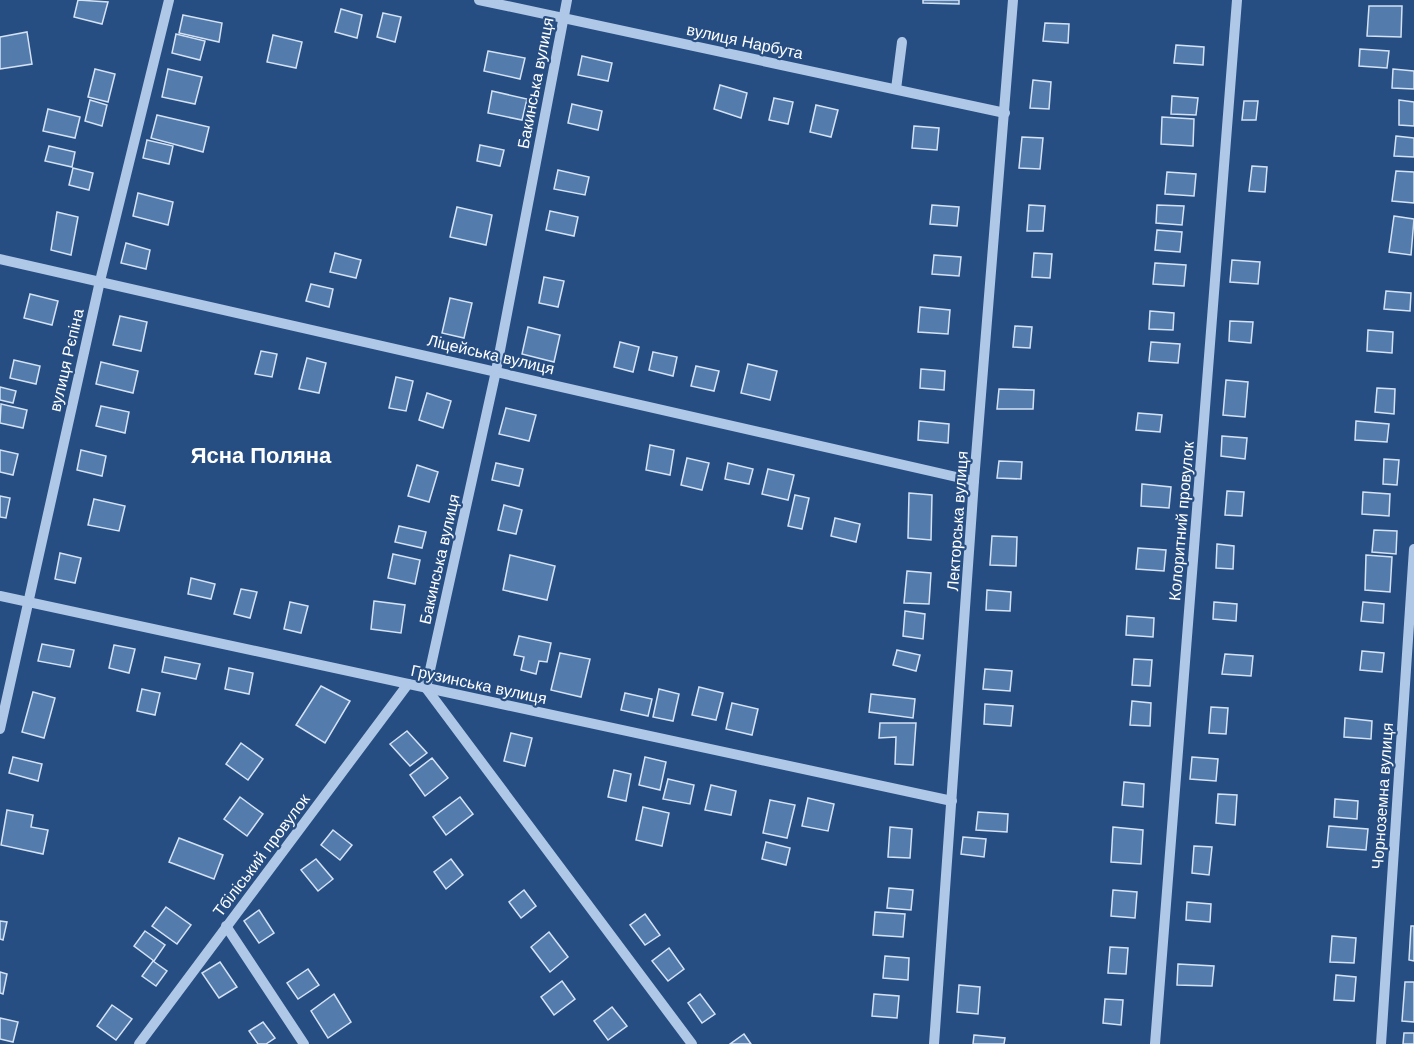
<svg xmlns="http://www.w3.org/2000/svg" width="1414" height="1044" font-family="Helvetica,sans-serif">
	<style>
		.building { fill: #537bac; stroke: #d3e2f5; stroke-width: 1.5 }
		.lines { fill: none; stroke-linecap: round; stroke-linejoin: round }
		.minor { stroke: #b0c8e7; stroke-width: 10 }
		.labels { text-anchor: middle; stroke-width: 4.5; stroke-linejoin: round; paint-order: stroke }
		.street-label { font-size: 16px; fill: #fff; stroke: #274e83 }
		.district-label { font-size: 22px; font-weight: bold; fill: #fff; stroke: #274e83 }
	</style>
	<rect width="100%" height="100%" fill="#274e83"/>
	<!-- building -->
	<g class="building">
		<polygon points="78,0 108,2 102,24 74,17"/>
		<polygon points="923,0 959,0 959,4 923,3"/>
		<polygon points="1369,6 1402,6 1401,37 1367,36"/>
		<polygon points="341,9 362,15 357,38 335,32"/>
		<polygon points="383,13 401,17 395,42 377,37"/>
		<polygon points="183,15 222,23 219,42 179,33"/>
		<polygon points="1045,23 1069,24 1068,43 1043,41"/>
		<polygon points="27,32 32,64 0,69 0,37"/>
		<polygon points="176,34 205,41 200,60 172,53"/>
		<polygon points="273,35 302,42 296,68 267,62"/>
		<polygon points="1176,45 1204,47 1203,65 1174,63"/>
		<polygon points="1360,49 1389,51 1387,68 1359,66"/>
		<polygon points="488,51 525,58 520,79 484,71"/>
		<polygon points="582,56 612,63 608,81 578,75"/>
		<polygon points="95,69 115,74 108,102 88,97"/>
		<polygon points="168,69 202,77 195,104 162,97"/>
		<polygon points="1393,69 1414,71 1414,89 1392,88"/>
		<polygon points="1033,80 1051,82 1049,109 1030,108"/>
		<polygon points="720,85 747,93 741,118 714,109"/>
		<polygon points="492,91 527,99 522,120 488,113"/>
		<polygon points="1172,96 1198,98 1196,115 1171,114"/>
		<polygon points="774,98 793,102 788,124 769,120"/>
		<polygon points="90,100 107,105 102,126 85,121"/>
		<polygon points="1399,100 1414,102 1414,126 1399,125"/>
		<polygon points="1244,101 1258,101 1256,120 1242,120"/>
		<polygon points="572,104 602,111 598,130 568,123"/>
		<polygon points="816,105 838,110 831,137 810,132"/>
		<polygon points="48,109 80,117 75,138 43,131"/>
		<polygon points="157,115 209,127 203,152 151,138"/>
		<polygon points="1162,117 1194,119 1193,146 1161,144"/>
		<polygon points="914,126 939,128 937,150 912,148"/>
		<polygon points="1396,136 1414,138 1414,157 1394,156"/>
		<polygon points="1022,137 1043,138 1040,169 1019,168"/>
		<polygon points="147,140 173,146 169,164 143,158"/>
		<polygon points="480,145 504,150 500,166 477,161"/>
		<polygon points="49,146 75,152 72,167 45,161"/>
		<polygon points="1252,166 1267,167 1265,192 1249,191"/>
		<polygon points="73,168 93,173 89,190 69,185"/>
		<polygon points="558,170 589,177 585,195 554,189"/>
		<polygon points="1396,171 1414,172 1414,203 1392,201"/>
		<polygon points="1167,172 1196,174 1194,196 1165,194"/>
		<polygon points="138,193 173,202 168,225 133,216"/>
		<polygon points="932,205 959,207 957,226 930,224"/>
		<polygon points="1029,205 1045,206 1043,231 1027,231"/>
		<polygon points="1157,205 1184,206 1182,225 1156,223"/>
		<polygon points="457,207 492,215 486,245 450,237"/>
		<polygon points="550,211 578,217 574,236 546,230"/>
		<polygon points="57,212 78,217 71,255 51,250"/>
		<polygon points="1394,216 1414,219 1411,255 1389,252"/>
		<polygon points="1157,230 1182,232 1180,252 1155,250"/>
		<polygon points="126,243 150,250 146,269 121,263"/>
		<polygon points="335,253 361,260 356,278 330,272"/>
		<polygon points="1034,253 1052,254 1050,278 1032,277"/>
		<polygon points="934,255 961,257 959,276 932,274"/>
		<polygon points="1232,260 1260,262 1258,284 1230,282"/>
		<polygon points="1155,263 1186,265 1184,286 1153,284"/>
		<polygon points="544,277 564,281 558,307 539,303"/>
		<polygon points="311,284 333,289 329,307 306,301"/>
		<polygon points="1386,291 1411,293 1410,311 1384,309"/>
		<polygon points="30,294 58,301 52,325 24,318"/>
		<polygon points="450,298 472,303 464,338 442,333"/>
		<polygon points="920,307 950,310 948,334 918,332"/>
		<polygon points="1150,311 1174,313 1173,330 1149,329"/>
		<polygon points="120,316 147,322 141,351 113,345"/>
		<polygon points="1230,321 1253,322 1251,343 1229,341"/>
		<polygon points="1015,326 1032,327 1030,348 1013,347"/>
		<polygon points="528,327 560,335 554,362 522,354"/>
		<polygon points="1368,330 1393,332 1392,353 1367,351"/>
		<polygon points="620,342 639,347 633,372 614,367"/>
		<polygon points="1151,342 1180,344 1178,363 1149,361"/>
		<polygon points="261,351 277,354 272,377 255,374"/>
		<polygon points="653,352 677,357 673,376 649,370"/>
		<polygon points="307,358 326,363 319,393 299,389"/>
		<polygon points="14,360 40,366 36,384 10,378"/>
		<polygon points="101,362 138,371 133,393 96,384"/>
		<polygon points="748,364 777,371 770,400 741,393"/>
		<polygon points="696,366 719,371 714,391 691,386"/>
		<polygon points="921,369 945,371 944,390 920,388"/>
		<polygon points="396,377 413,381 406,411 389,408"/>
		<polygon points="1226,380 1248,382 1245,417 1223,415"/>
		<polygon points="0,387 16,391 13,403 0,400"/>
		<polygon points="1377,388 1395,389 1394,414 1375,412"/>
		<polygon points="999,389 1034,390 1033,409 997,409"/>
		<polygon points="427,393 451,401 443,428 419,420"/>
		<polygon points="1,404 27,410 23,428 0,423"/>
		<polygon points="101,406 129,412 125,433 96,426"/>
		<polygon points="506,408 536,415 529,441 499,434"/>
		<polygon points="1138,413 1162,415 1160,432 1136,430"/>
		<polygon points="919,421 949,424 948,443 918,440"/>
		<polygon points="1356,421 1389,424 1387,442 1355,440"/>
		<polygon points="1222,436 1247,438 1245,459 1221,456"/>
		<polygon points="650,445 674,450 670,475 646,470"/>
		<polygon points="0,450 18,454 13,475 0,472"/>
		<polygon points="81,450 106,456 102,476 77,470"/>
		<polygon points="687,458 709,463 702,490 681,485"/>
		<polygon points="1384,459 1399,460 1397,485 1383,484"/>
		<polygon points="999,461 1022,462 1021,479 997,478"/>
		<polygon points="496,463 523,469 519,486 492,480"/>
		<polygon points="728,463 753,469 749,484 725,479"/>
		<polygon points="417,465 438,472 429,502 408,496"/>
		<polygon points="768,469 794,475 788,500 762,494"/>
		<polygon points="1142,484 1171,487 1169,508 1141,506"/>
		<polygon points="1227,491 1244,492 1242,516 1225,515"/>
		<polygon points="1363,492 1390,494 1389,516 1362,514"/>
		<polygon points="909,493 932,495 931,540 908,538"/>
		<polygon points="795,495 809,498 802,529 788,526"/>
		<polygon points="0,496 10,498 6,518 0,517"/>
		<polygon points="94,499 125,506 119,531 88,525"/>
		<polygon points="504,505 522,510 516,534 498,530"/>
		<polygon points="835,518 860,524 856,542 831,536"/>
		<polygon points="399,526 426,532 422,548 395,542"/>
		<polygon points="1374,530 1397,531 1396,554 1372,552"/>
		<polygon points="992,536 1017,537 1016,566 990,565"/>
		<polygon points="1217,544 1234,546 1233,569 1216,568"/>
		<polygon points="1138,548 1166,550 1164,571 1136,569"/>
		<polygon points="60,553 81,558 75,583 55,579"/>
		<polygon points="393,554 420,560 415,584 388,578"/>
		<polygon points="510,555 555,566 547,600 503,590"/>
		<polygon points="1366,555 1392,557 1390,592 1365,590"/>
		<polygon points="907,571 931,573 929,604 904,603"/>
		<polygon points="191,578 215,584 211,599 188,594"/>
		<polygon points="241,589 257,592 250,618 234,614"/>
		<polygon points="987,590 1011,592 1010,611 986,610"/>
		<polygon points="374,601 405,605 401,633 371,629"/>
		<polygon points="290,602 308,606 301,633 284,629"/>
		<polygon points="1214,602 1237,604 1236,621 1213,619"/>
		<polygon points="1363,602 1384,604 1383,623 1361,621"/>
		<polygon points="905,611 925,614 923,639 903,636"/>
		<polygon points="1127,616 1154,618 1153,637 1126,635"/>
		<polygon points="519,636 551,643 547,662 539,661 536,674 521,670 524,657 514,655"/>
		<polygon points="42,644 74,650 70,667 38,661"/>
		<polygon points="114,645 135,649 129,673 109,668"/>
		<polygon points="897,650 920,655 916,671 893,665"/>
		<polygon points="1362,651 1384,653 1382,672 1360,670"/>
		<polygon points="560,653 590,659 581,697 551,690"/>
		<polygon points="1225,654 1253,656 1251,676 1222,674"/>
		<polygon points="165,657 200,664 196,679 162,672"/>
		<polygon points="1134,659 1152,660 1150,686 1132,685"/>
		<polygon points="229,668 253,673 249,694 225,689"/>
		<polygon points="985,669 1012,671 1010,691 983,689"/>
		<polygon points="321,686 350,701 325,743 296,725"/>
		<polygon points="699,687 723,693 716,720 692,715"/>
		<polygon points="142,689 160,693 155,715 137,711"/>
		<polygon points="659,689 679,694 673,721 653,717"/>
		<polygon points="33,692 55,698 44,738 22,732"/>
		<polygon points="625,693 652,699 648,716 621,710"/>
		<polygon points="871,694 915,699 913,718 869,712"/>
		<polygon points="1132,701 1151,703 1150,726 1130,725"/>
		<polygon points="732,703 758,709 752,735 726,729"/>
		<polygon points="985,704 1013,706 1011,726 984,724"/>
		<polygon points="1211,707 1228,708 1226,734 1209,733"/>
		<polygon points="1345,718 1372,721 1371,739 1344,737"/>
		<polygon points="880,723 916,723 913,765 895,764 896,737 879,738"/>
		<polygon points="407,731 427,753 410,766 390,744"/>
		<polygon points="511,733 532,738 525,766 504,761"/>
		<polygon points="241,743 263,759 248,780 226,764"/>
		<polygon points="13,757 42,764 38,781 9,773"/>
		<polygon points="645,757 666,762 660,790 639,785"/>
		<polygon points="1192,757 1218,759 1216,781 1190,779"/>
		<polygon points="432,758 448,778 425,796 410,775"/>
		<polygon points="614,770 631,774 626,801 608,797"/>
		<polygon points="668,779 694,785 690,804 663,799"/>
		<polygon points="1124,782 1144,784 1143,807 1122,805"/>
		<polygon points="711,785 736,791 731,815 705,810"/>
		<polygon points="1218,794 1237,795 1235,825 1216,823"/>
		<polygon points="240,797 263,814 247,836 224,819"/>
		<polygon points="460,797 473,814 446,835 433,817"/>
		<polygon points="808,798 834,804 828,831 802,826"/>
		<polygon points="1335,799 1358,801 1357,819 1334,817"/>
		<polygon points="770,800 795,805 787,838 763,833"/>
		<polygon points="643,807 669,813 662,846 636,840"/>
		<polygon points="7,810 33,815 31,827 48,830 43,854 1,845"/>
		<polygon points="978,812 1008,814 1007,832 976,830"/>
		<polygon points="1329,826 1368,829 1366,850 1327,847"/>
		<polygon points="890,827 912,829 910,858 888,857"/>
		<polygon points="1113,827 1143,830 1141,864 1111,862"/>
		<polygon points="333,830 352,845 340,860 321,845"/>
		<polygon points="963,837 986,839 984,857 961,854"/>
		<polygon points="179,838 223,855 214,879 169,862"/>
		<polygon points="766,842 790,848 786,865 762,859"/>
		<polygon points="1194,846 1212,847 1209,875 1192,873"/>
		<polygon points="316,859 333,879 318,891 301,870"/>
		<polygon points="451,859 463,875 446,889 434,872"/>
		<polygon points="889,888 913,890 911,910 887,908"/>
		<polygon points="524,890 536,906 521,918 509,902"/>
		<polygon points="1113,890 1137,892 1135,918 1111,916"/>
		<polygon points="1187,902 1211,904 1210,922 1186,920"/>
		<polygon points="166,907 191,925 177,944 152,926"/>
		<polygon points="259,910 274,933 259,943 244,921"/>
		<polygon points="875,912 905,914 903,937 873,935"/>
		<polygon points="645,914 660,935 645,945 630,925"/>
		<polygon points="0,921 7,922 3,940 0,939"/>
		<polygon points="1411,926 1414,926 1414,961 1409,960"/>
		<polygon points="145,931 165,945 154,961 134,946"/>
		<polygon points="549,932 568,957 550,972 531,947"/>
		<polygon points="1332,936 1356,938 1354,963 1330,962"/>
		<polygon points="1110,947 1128,948 1126,974 1108,973"/>
		<polygon points="669,948 684,969 668,981 652,961"/>
		<polygon points="885,956 909,958 908,980 883,978"/>
		<polygon points="153,961 167,971 156,986 142,976"/>
		<polygon points="220,962 237,987 219,998 202,973"/>
		<polygon points="1178,964 1214,966 1212,986 1177,985"/>
		<polygon points="308,969 319,985 298,999 287,983"/>
		<polygon points="0,972 7,974 3,994 0,993"/>
		<polygon points="1336,975 1356,977 1354,1001 1334,1000"/>
		<polygon points="562,981 575,999 554,1015 541,997"/>
		<polygon points="1405,982 1414,982 1414,1022 1402,1021"/>
		<polygon points="959,985 980,987 978,1014 957,1012"/>
		<polygon points="334,994 351,1022 328,1038 311,1011"/>
		<polygon points="700,994 715,1014 702,1023 688,1003"/>
		<polygon points="874,994 899,996 897,1018 872,1016"/>
		<polygon points="1105,999 1123,1000 1121,1025 1103,1023"/>
		<polygon points="112,1005 132,1019 116,1040 97,1026"/>
		<polygon points="612,1007 627,1026 608,1040 594,1021"/>
		<polygon points="0,1018 18,1022 13,1042 0,1039"/>
		<polygon points="263,1022 275,1038 266,1044 258,1044 249,1031"/>
		<polygon points="1404,1033 1414,1033 1414,1044 1403,1044"/>
		<polygon points="744,1034 751,1044 730,1044"/>
		<polygon points="974,1035 1005,1038 1004,1044 973,1044"/>
	</g>
	<g class="lines">
		<!-- minor -->
		<g class="minor">
			<polyline points="479,0 1005,113"/>
			<polyline points="567,0 496,371 426,688 692,1044"/>
			<polyline points="896,89 902,42"/>
			<polyline points="0,259 974,481"/>
			<polyline points="0,596 952,801"/>
			<polyline points="0,729 100,281 169,0"/>
			<polyline points="226,926 304,1044"/>
			<polyline points="139,1044 408,684"/>
			<polyline points="934,1044 974,481 1013,0"/>
			<polyline points="1155,1044 1237,0"/>
			<polyline points="1381,1044 1414,549"/>
		</g>
	</g>
	<g class="labels">
		<!-- street labels -->
		<g class="street-label">
			<text transform="translate(745 41) rotate(12)" y="6">вулиця Нарбута</text>
			<text transform="translate(535 83) rotate(-79)" y="6">Бакинська вулиця</text>
			<text transform="translate(491 354) rotate(13)" y="6">Ліцейська вулиця</text>
			<text transform="translate(66 360) rotate(-77)" y="6">вулиця Рєпіна</text>
			<text transform="translate(957 521) rotate(-86)" y="6">Лекторська вулиця</text>
			<text transform="translate(1181 521) rotate(-85)" y="6">Колоритний провулок</text>
			<text transform="translate(439 559) rotate(-77)" y="6">Бакинська вулиця</text>
			<text transform="translate(479 684) rotate(12)" y="6">Грузинська вулиця</text>
			<text transform="translate(1382 796) rotate(-86)" y="6">Чорноземна вулиця</text>
			<text transform="translate(261 855) rotate(-53)" y="6">Тбіліський провулок</text>
		</g>
		<!-- district labels -->
		<g class="district-label">
			<text x="261" y="463">Ясна Поляна</text>
		</g>
	</g>
</svg>
